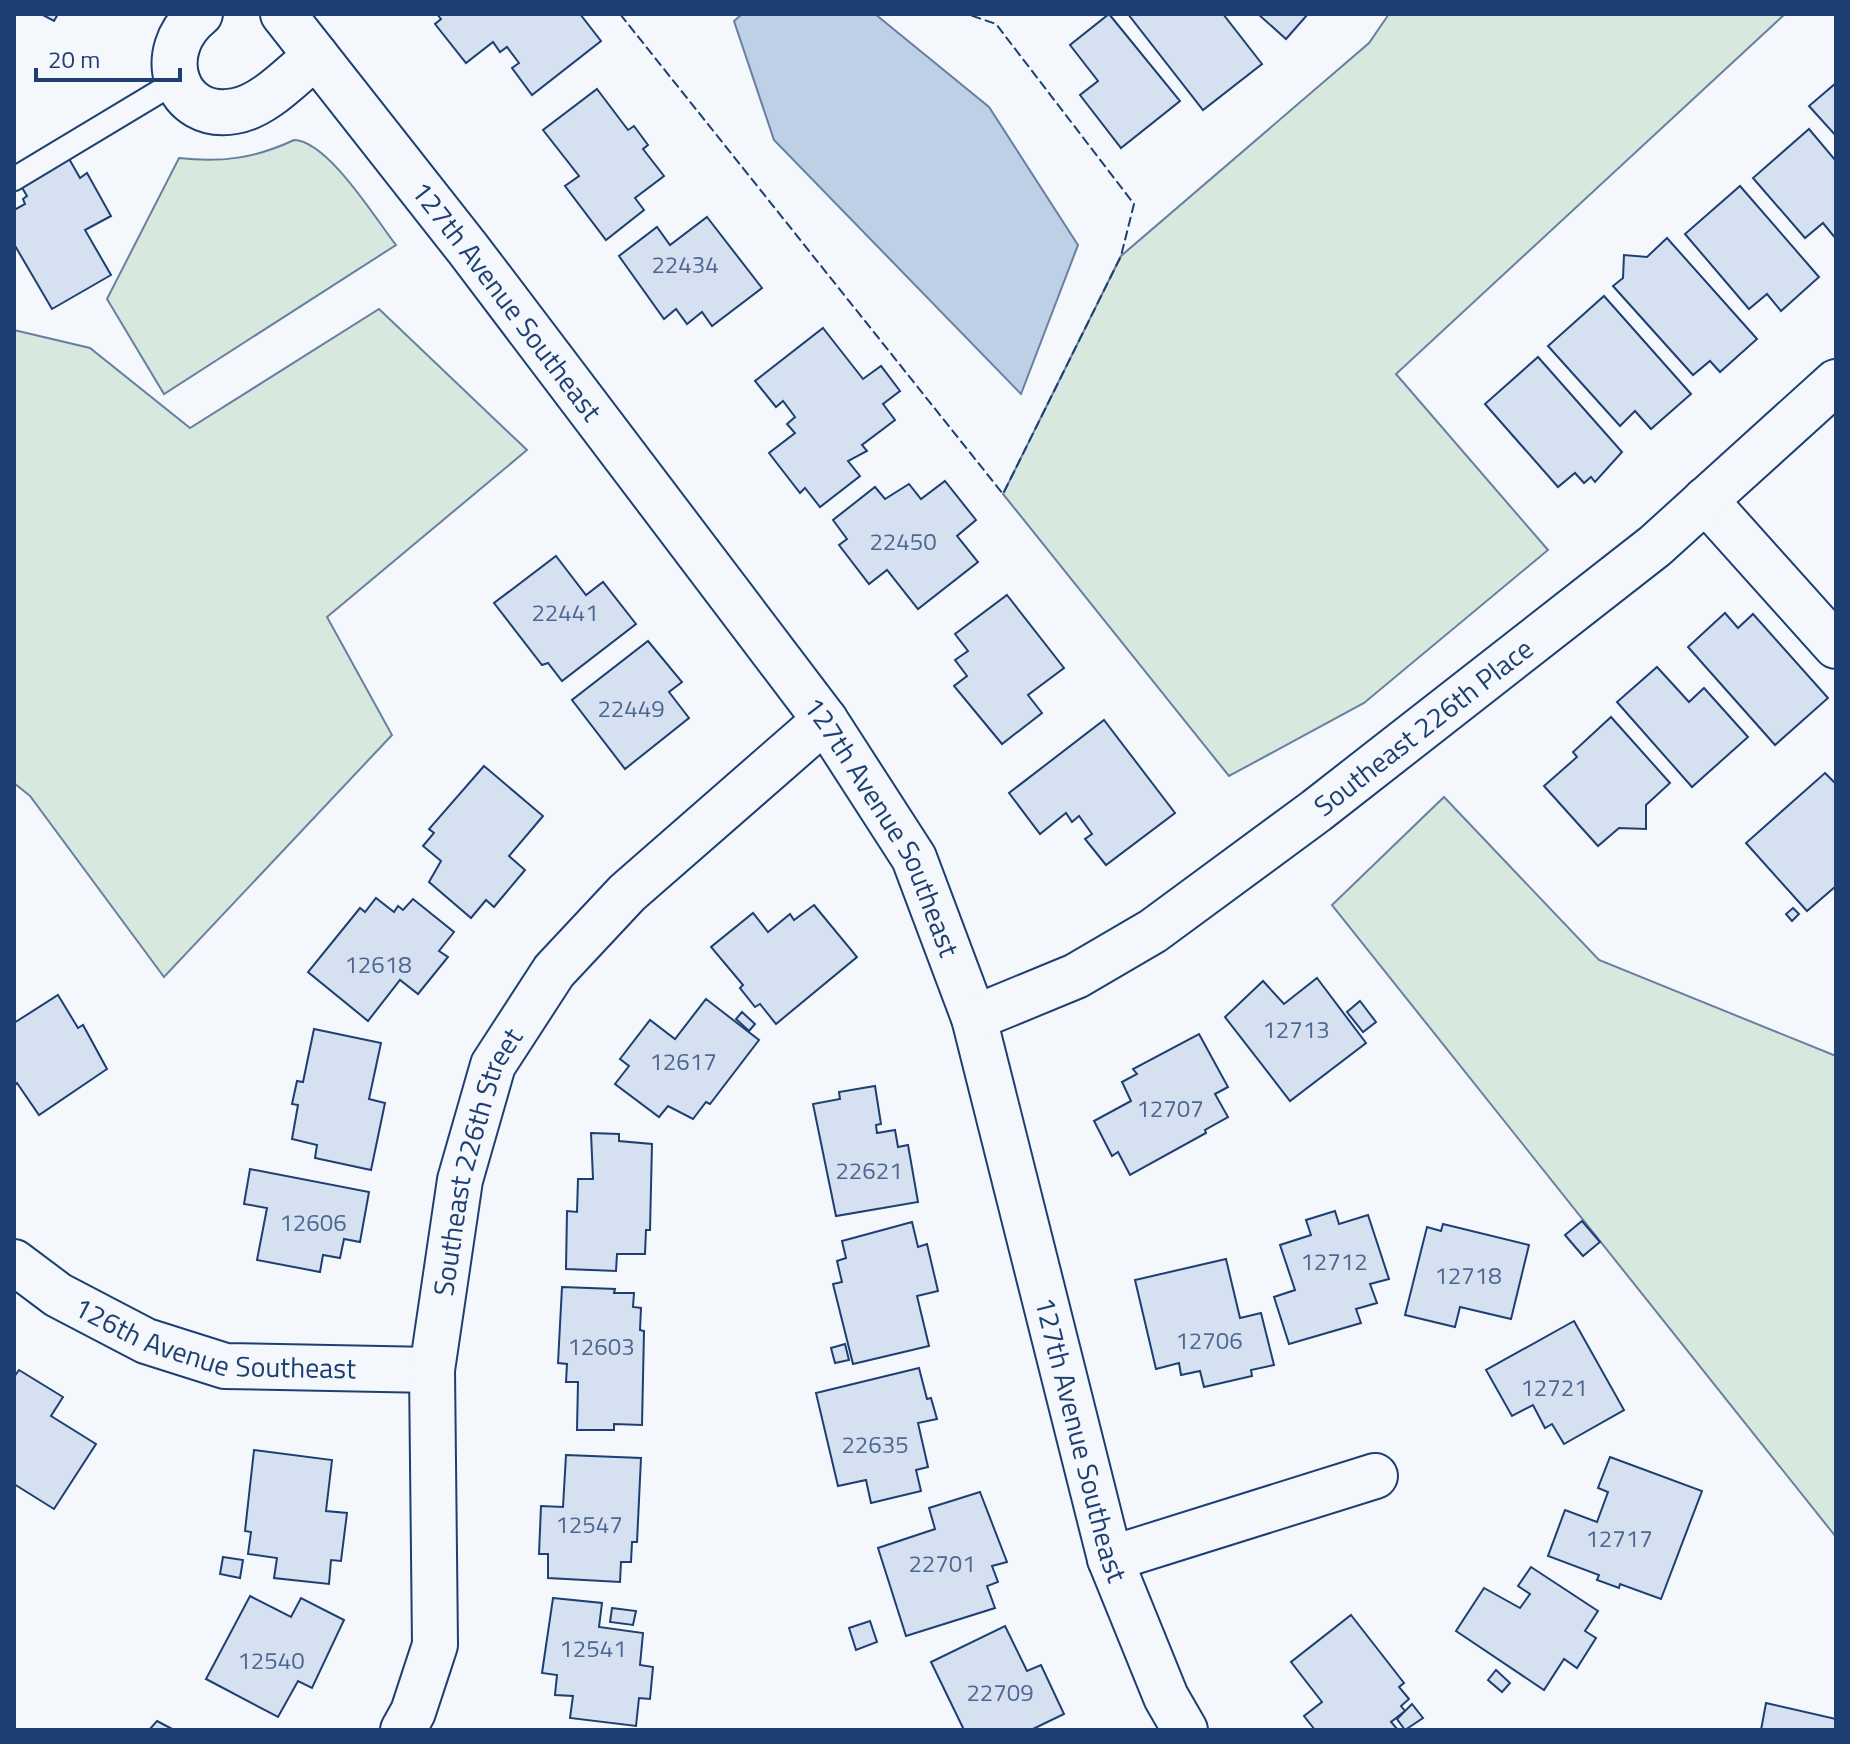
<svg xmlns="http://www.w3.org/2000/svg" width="1850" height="1744" font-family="'Titillium Web',sans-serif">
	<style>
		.green { fill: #d7e8df; stroke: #687fa3; stroke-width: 2 }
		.water { fill: #bed0e5; stroke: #687fa3; stroke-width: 2 }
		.building { fill: #d5e0f0; stroke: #1d3f73; stroke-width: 2 }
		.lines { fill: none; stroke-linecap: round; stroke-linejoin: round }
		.service-casing { stroke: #1d3f73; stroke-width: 26 }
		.minor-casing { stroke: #1d3f73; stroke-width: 48 }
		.service { stroke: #f4f7fb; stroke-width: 22 }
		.minor { stroke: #f4f7fb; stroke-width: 44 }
		.fence { stroke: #1d3f73; stroke-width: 2; stroke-dasharray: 10 4; stroke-linecap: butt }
		.labels { text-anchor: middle; stroke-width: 6; stroke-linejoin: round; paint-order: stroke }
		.number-label { font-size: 24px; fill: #4b6792 }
		.street-label { font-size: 28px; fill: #1d3f73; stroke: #f4f7fb }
	</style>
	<rect width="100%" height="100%" fill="#f4f7fb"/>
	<!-- green -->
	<g class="green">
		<polygon points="1389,14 1785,14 1396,374 1548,550 1364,703 1229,776 1003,494 1121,256 1369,43"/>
		<path d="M294 140C328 141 375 218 396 245L164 394 107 299 179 158C221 163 256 158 294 140Z"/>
		<polygon points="379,309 527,450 327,617 392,735 164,977 30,796 14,783 14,330 90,348 190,428"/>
		<polygon points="1444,797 1599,960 1836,1056 1836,1537 1332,905"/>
	</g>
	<!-- water -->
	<polygon class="water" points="742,14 875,14 989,107 1078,245 1021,394 774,140 734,21"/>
	<!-- building -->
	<g class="building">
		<polygon points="41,14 58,14 54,21"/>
		<polygon points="437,14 580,14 601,41 532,95 512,68 519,63 507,47 500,52 493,42 466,63 435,24 441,19"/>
		<polygon points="1109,14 1180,101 1121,148 1080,95 1098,81 1070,45"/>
		<polygon points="1128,14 1223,14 1262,64 1203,110"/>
		<polygon points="1258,14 1308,14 1286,39"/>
		<polygon points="1836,83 1836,136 1809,106"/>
		<polygon points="597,89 628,130 634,126 648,145 643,149 664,176 635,198 644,210 606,240 565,186 579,176 543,130"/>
		<polygon points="1809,129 1836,161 1836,239 1823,223 1805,238 1753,178"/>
		<polygon points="68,157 80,178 87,173 111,216 85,230 111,275 52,309 14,244 14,210 25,204 23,199 27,196 20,184"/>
		<polygon points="1740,186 1819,277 1781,311 1767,294 1749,309 1685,234"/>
		<polygon points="707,217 762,288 712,326 702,312 687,324 676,309 664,319 619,256 657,227 670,245"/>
		<polygon points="1667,238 1757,339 1720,372 1710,361 1693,375 1613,286 1623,278 1624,255 1647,257"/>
		<polygon points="1604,296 1691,394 1651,429 1635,411 1620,426 1548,346"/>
		<polygon points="823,328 863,379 881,366 900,391 883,404 895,420 862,445 867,451 848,461 860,476 820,507 805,488 800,493 769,453 795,433 787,424 795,417 783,401 776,407 755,381"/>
		<polygon points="1538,357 1622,452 1595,482 1591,477 1584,483 1575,473 1558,487 1485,404"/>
		<polygon points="945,481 976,520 957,536 978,562 918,609 887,570 869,584 839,545 847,539 833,520 875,487 885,499 909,484 921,499"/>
		<polygon points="556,556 586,595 603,582 636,624 562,681 548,663 542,665 494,603"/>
		<polygon points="1007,595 1064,668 1028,695 1042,713 1002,744 954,686 967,676 955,660 968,651 955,634"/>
		<polygon points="1725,613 1738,628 1753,614 1828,698 1775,745 1688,647"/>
		<polygon points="648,641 682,682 669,692 689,718 625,769 572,700"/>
		<polygon points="1657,667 1689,702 1704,688 1748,737 1692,787 1617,702"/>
		<polygon points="1611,717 1670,783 1646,805 1646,829 1619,828 1598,846 1544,786 1577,757 1573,752"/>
		<polygon points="1104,720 1175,813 1106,865 1085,839 1092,834 1079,816 1072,822 1066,813 1040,834 1009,793"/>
		<polygon points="484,766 543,816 509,856 525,870 494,907 486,900 471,918 429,882 441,861 423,846 434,833 429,829"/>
		<polygon points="1825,773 1836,784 1836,886 1807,911 1746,843"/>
		<polygon points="376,898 394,912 398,906 403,910 413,899 454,932 439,951 448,957 418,994 400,980 368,1021 308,972 360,908 365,912"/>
		<polygon points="814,905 857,957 776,1024 760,1004 755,1007 740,988 743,985 711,947 753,913 768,932 790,914 794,920"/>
		<polygon points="1793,908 1799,914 1792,921 1786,914"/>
		<polygon points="1317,978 1366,1043 1290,1101 1225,1017 1263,981 1284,1004"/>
		<polygon points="58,995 78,1028 83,1025 107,1069 39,1115 17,1083 14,1086 14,1023"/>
		<polygon points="706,999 759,1040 710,1104 706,1102 693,1119 668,1106 659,1117 615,1084 629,1066 620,1059 650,1020 675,1039"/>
		<polygon points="1360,1001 1376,1022 1363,1032 1347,1012"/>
		<polygon points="742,1012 755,1024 749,1031 736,1019"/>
		<polygon points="314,1029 381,1043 369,1099 385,1103 371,1170 315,1158 317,1145 292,1139 298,1105 292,1104 297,1081 303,1082"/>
		<polygon points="1199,1034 1228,1087 1215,1094 1228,1117 1205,1130 1206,1133 1130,1175 1118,1152 1112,1156 1094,1121 1131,1101 1122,1082 1137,1074 1133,1069"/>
		<polygon points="875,1086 881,1124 876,1125 877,1133 895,1130 898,1147 908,1145 918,1202 836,1216 813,1104 840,1099 839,1092"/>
		<polygon points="591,1133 619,1134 619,1141 652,1144 650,1230 646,1230 645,1254 617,1254 616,1271 566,1269 567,1211 577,1212 578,1179 593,1179"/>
		<polygon points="250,1169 369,1192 360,1242 344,1239 340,1258 323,1255 320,1272 257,1260 267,1208 244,1204"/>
		<polygon points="1335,1211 1339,1224 1368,1215 1389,1279 1370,1284 1377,1303 1356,1309 1361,1323 1289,1344 1274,1297 1295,1290 1280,1245 1311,1235 1306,1220"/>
		<polygon points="1582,1221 1600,1242 1583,1256 1565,1235"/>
		<polygon points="912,1222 918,1247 927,1244 938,1291 917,1296 929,1346 853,1364 833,1284 842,1282 837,1261 846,1258 842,1241"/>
		<polygon points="1443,1224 1529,1245 1511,1319 1460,1307 1455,1327 1405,1315 1427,1227 1441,1231"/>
		<polygon points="1226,1259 1240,1318 1261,1313 1274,1365 1251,1370 1252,1376 1204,1387 1200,1371 1181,1375 1179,1363 1156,1369 1135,1280"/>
		<polygon points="562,1287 615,1289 614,1293 634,1293 633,1307 641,1308 640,1330 644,1331 642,1425 614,1424 614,1430 577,1430 578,1382 566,1382 567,1364 558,1363"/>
		<polygon points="1574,1321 1624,1410 1564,1444 1552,1424 1545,1428 1533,1405 1512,1416 1486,1370"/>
		<polygon points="845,1344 849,1360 835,1363 831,1348"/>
		<polygon points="919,1368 927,1399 931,1398 937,1419 918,1423 928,1467 916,1470 921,1491 871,1503 866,1480 838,1486 816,1393"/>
		<polygon points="19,1370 63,1397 51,1416 96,1444 54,1509 14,1484 14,1377"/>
		<polygon points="254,1450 332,1460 326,1511 347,1513 341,1561 331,1560 329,1584 274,1578 277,1558 248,1554 251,1532 245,1531"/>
		<polygon points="566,1455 641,1458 637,1542 632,1542 631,1562 621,1562 620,1582 548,1578 548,1554 539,1554 541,1506 563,1507"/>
		<polygon points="1610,1457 1702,1491 1661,1599 1620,1584 1619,1588 1597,1580 1599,1575 1548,1556 1565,1510 1597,1522 1608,1492 1598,1488"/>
		<polygon points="980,1492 1007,1562 992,1566 998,1582 987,1586 995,1608 906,1636 878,1548 935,1529 929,1508"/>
		<polygon points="223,1557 243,1560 240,1578 220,1574"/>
		<polygon points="1531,1567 1598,1611 1585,1631 1596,1638 1577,1668 1564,1659 1544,1690 1456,1631 1484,1588 1520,1608 1530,1594 1518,1586"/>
		<polygon points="250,1596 291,1617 301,1598 344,1620 312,1688 298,1681 278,1717 206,1679"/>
		<polygon points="553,1598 602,1603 599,1627 643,1633 640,1665 653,1667 650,1699 639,1698 636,1726 570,1718 573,1696 555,1695 557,1675 542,1673"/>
		<polygon points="612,1608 636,1611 633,1625 610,1622"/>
		<polygon points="1351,1615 1404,1683 1399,1687 1409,1699 1401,1706 1405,1711 1391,1722 1398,1730 1315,1730 1304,1716 1322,1702 1291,1662"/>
		<polygon points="870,1621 877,1642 856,1650 849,1628"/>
		<polygon points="1005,1626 1027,1671 1041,1665 1064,1714 1031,1730 964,1730 931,1662"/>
		<polygon points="1496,1670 1510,1683 1502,1692 1488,1680"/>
		<polygon points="1766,1703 1836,1719 1836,1730 1761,1730"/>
		<polygon points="1412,1704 1423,1718 1405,1730 1397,1719"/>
		<polygon points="157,1721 174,1730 149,1730"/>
	</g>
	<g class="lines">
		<defs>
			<polyline id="service" points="14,179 177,81"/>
			<g id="minor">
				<path d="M200 14C153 51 175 122 235 111 265 106 293 74 316 56"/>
				<path id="s1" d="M283 14 468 249 825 720 914 858 974 1018 1110 1559 1166 1697 1185 1730"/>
				<polyline points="1705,500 1836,646"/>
				<path id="s2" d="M974 1018 1076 976 1153 931 1316 811 1655 546 1836 382"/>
				<path id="s3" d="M14 1262 58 1295 146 1341 225 1366 432 1370"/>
				<polyline points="1110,1559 1375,1476"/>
				<path id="s4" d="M403 1730 413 1712 435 1645 432 1370 460 1180 493 1065 554 971 627 893 825 720"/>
			</g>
		</defs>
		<!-- service casing -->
		<use href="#service" class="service-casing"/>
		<!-- minor casing -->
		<use href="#minor" class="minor-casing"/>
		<!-- service -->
		<use href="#service" class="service"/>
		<!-- minor -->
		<use href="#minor" class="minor"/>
		<!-- fence -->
		<polyline class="fence" points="620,14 1003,494 1121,256 1134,204 996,24 967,14"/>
	</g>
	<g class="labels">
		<!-- number labels -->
		<g class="number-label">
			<text x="685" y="273">22434</text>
			<text x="903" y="550">22450</text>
			<text x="565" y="621">22441</text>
			<text x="631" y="717">22449</text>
			<text x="378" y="973">12618</text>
			<text x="1296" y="1038">12713</text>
			<text x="683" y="1070">12617</text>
			<text x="1170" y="1117">12707</text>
			<text x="869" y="1179">22621</text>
			<text x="313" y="1231">12606</text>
			<text x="1334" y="1270">12712</text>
			<text x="1468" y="1284">12718</text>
			<text x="1209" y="1349">12706</text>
			<text x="601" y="1355">12603</text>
			<text x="1554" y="1396">12721</text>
			<text x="875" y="1453">22635</text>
			<text x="589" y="1533">12547</text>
			<text x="1619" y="1547">12717</text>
			<text x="942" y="1572">22701</text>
			<text x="593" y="1657">12541</text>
			<text x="271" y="1669">12540</text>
			<text x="1000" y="1701">22709</text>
		</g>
		<!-- street labels -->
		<g class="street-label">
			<text dy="10" stroke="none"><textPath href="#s1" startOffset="364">127th Avenue Southeast</textPath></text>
			<text dy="10" stroke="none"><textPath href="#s2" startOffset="538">Southeast 226th Place</textPath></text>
			<text dy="10" stroke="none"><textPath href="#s1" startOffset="1012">127th Avenue Southeast</textPath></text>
			<text dy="10" stroke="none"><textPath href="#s4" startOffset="580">Southeast 226th Street</textPath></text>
			<text dy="10" stroke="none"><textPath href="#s3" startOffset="222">126th Avenue Southeast</textPath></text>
			<text dy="10" stroke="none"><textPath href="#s1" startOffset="1660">127th Avenue Southeast</textPath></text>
		</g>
	</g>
	<!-- border -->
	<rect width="1850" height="1744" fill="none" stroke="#1d3f73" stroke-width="32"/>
	<!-- scale -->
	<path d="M36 68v12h144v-12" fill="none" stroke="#1d3f73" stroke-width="4"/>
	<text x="48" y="68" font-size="24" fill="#1d3f73" stroke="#f4f7fb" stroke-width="6" paint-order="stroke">20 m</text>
</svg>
